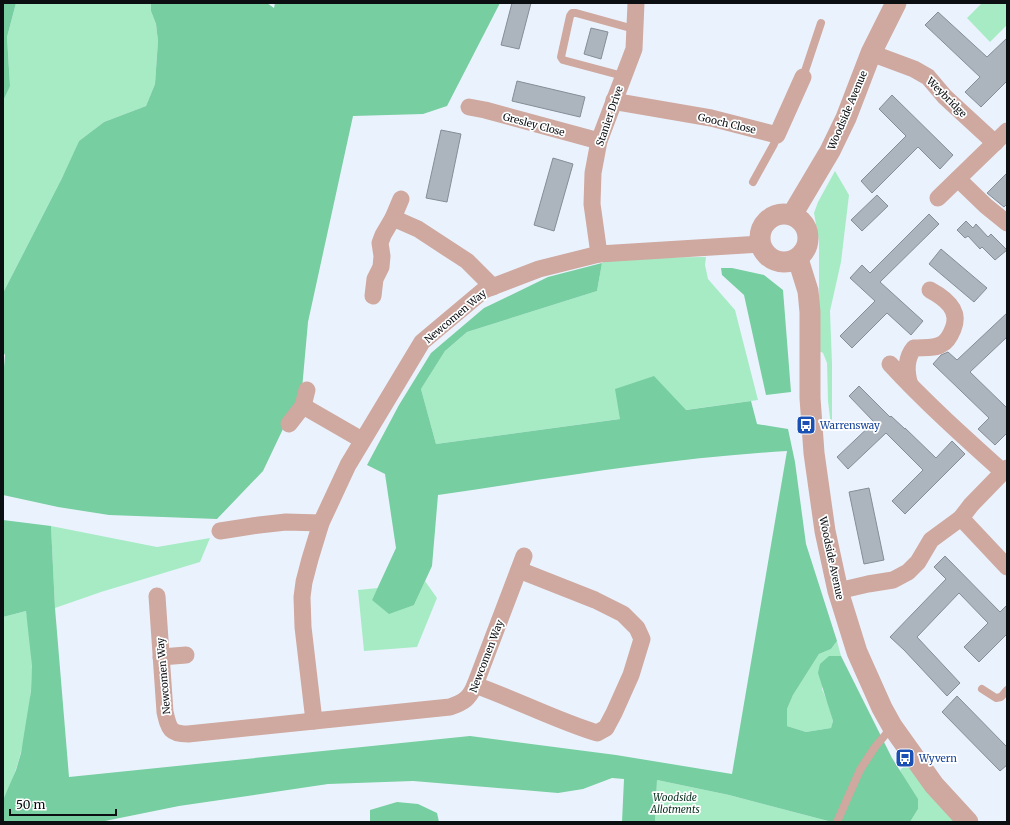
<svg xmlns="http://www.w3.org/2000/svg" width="1010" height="825" font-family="Merriweather,serif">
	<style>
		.green { fill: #a7ebc5 }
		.forest { fill: #77cea0 }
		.building { fill: #acb5be; stroke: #858d96 }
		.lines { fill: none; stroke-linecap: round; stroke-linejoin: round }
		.service { stroke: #cfa8a0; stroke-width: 8 }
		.minor { stroke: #cfa8a0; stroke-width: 17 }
		.tertiary { stroke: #cfa8a0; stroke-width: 21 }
		.labels { text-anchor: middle; stroke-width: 3.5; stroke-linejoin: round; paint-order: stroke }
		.street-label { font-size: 10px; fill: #0c0f12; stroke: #fff }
		.transit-label { font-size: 10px; fill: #164399; stroke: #fff; text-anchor: start }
		.park-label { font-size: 10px; font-style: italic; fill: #0a3220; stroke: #fff }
	</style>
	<rect width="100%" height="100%" fill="#eaf3fd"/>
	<!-- green -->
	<g class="green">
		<polygon points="16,3 151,3 151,11 156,24 158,41 155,84 146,106 104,122 79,141 65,172 3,293 3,101 10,85 7,37"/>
		<polygon points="982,3 1007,3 1007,25 990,42 967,18"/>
		<polygon points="835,171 849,195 841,262 830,311 832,364 832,426 831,426 828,401 827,363 823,353 819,351 819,241 814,213 818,202"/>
		<polygon points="706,257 705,265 708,279 735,310 758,400 436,444 421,389 445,351 467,332 597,291 602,263 608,258"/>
		<polygon points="51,526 157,547 210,538 200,562 101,592 55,608"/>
		<polygon points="425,581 437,598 417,647 364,651 358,590 378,588 372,600 414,605"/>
		<path d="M26 611C29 628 32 652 32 669 31 711 23 762 3 800V617Z"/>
		<polygon points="837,641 841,656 829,656 822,689 828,703 833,721 831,728 806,732 787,726 787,709 793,695 819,654 831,649"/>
		<polygon points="908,763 958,822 910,822 918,809 900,770"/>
		<polygon points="657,780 729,795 832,822 655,822"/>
	</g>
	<!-- forest -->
	<g class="forest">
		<polygon points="3,3 16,3 7,37 10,86 3,101"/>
		<polygon points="151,3 267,3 274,8 275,3 500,3 447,106 423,114 353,116 308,322 302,389 263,471 217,519 109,515 58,507 3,495 3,379 5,355 3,352 3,293 62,178 79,141 104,122 146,106 155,84 158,41 156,24 151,11"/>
		<path d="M602 263 597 291 467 332 445 351 421 389 436 444 620 419 615 389 654 376 686 410 751 401 757 424 788 429 795 462 806 544 837 641 831 649 819 654 793 695 787 709V726L806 732 831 728 833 721 818 673 820 664 829 656H841L892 758 918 799V809L910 822H832L729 795 657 780 655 822H622L624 779 612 778 583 789 558 793 413 781 328 784 179 806 100 822H3V800L16 770 21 753 31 691 32 666 26 611 3 617V520L51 526 55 608 69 777 470 736 616 755 732 774 787 451C669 458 553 478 438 495L432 566 414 605 389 614 372 600 396 548 385 474 367 465 399 405 431 353 484 308 548 277Z"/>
		<polygon points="721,268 732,268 764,275 783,290 791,392 766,395 744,295 722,275"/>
		<polygon points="397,802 418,804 437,813 439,822 370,822 370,810"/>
	</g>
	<!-- building -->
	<g class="building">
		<polygon points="512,3 531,3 519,49 501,45"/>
		<polygon points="938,12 987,57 1007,38 1007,81 981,107 965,92 980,77 925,25"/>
		<polygon points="591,28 608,32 601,59 584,54"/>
		<polygon points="517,81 585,97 580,117 512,101"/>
		<polygon points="892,95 953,155 940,169 918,147 872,193 861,181 906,136 879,109"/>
		<polygon points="441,130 461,134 447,202 426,198"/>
		<polygon points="553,158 573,164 554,231 534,225"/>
		<polygon points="1007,173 1007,204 1004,207 987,193"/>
		<polygon points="877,195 888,206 862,231 851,220"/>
		<polygon points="929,214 939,224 880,282 923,321 911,335 887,313 852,348 840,336 875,301 850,278 862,265 870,273"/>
		<polygon points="966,221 973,228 976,224 988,237 991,234 1007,250 995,260 982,247 980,249 968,236 965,238 957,230"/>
		<polygon points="941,249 987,288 974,302 929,264"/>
		<polygon points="1007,313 1007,337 970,372 1007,408 1007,433 995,445 978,429 989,418 933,364 941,355 948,352 957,360"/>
		<polygon points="859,386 890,417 891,416 905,429 905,428 936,458 952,441 965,454 905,514 892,501 923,470 886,433 848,469 837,457 874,422 849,396"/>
		<polygon points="869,488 884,560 864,564 849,492"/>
		<polygon points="945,556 1000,612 1007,605 1007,634 979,662 964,647 988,623 959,593 917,637 960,683 947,696 904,650 890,637 946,579 934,567"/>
		<polygon points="957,696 1007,747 1007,765 1000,771 942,712"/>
	</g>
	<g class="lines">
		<!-- service -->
		<g class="service">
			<polyline points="623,76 563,60 561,57 570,16 572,13 576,13 634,29"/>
			<polyline points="803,77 821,23"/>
			<polyline points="753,182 774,144 777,135"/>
			<polyline points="982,689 996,698 1001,697 1007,690"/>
			<polyline points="837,822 860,770 875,747 892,727"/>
		</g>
		<!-- minor -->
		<g class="minor">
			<polyline points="871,53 914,69 928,77 945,97 995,143"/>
			<polyline points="614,100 618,102 711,118 777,135 803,77"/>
			<polyline points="469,107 485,110 599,141"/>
			<polyline points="958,179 986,206 1007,223"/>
			<polyline points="938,198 1007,131"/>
			<polyline points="393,218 418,229 467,261 493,287"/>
			<polyline points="599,254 592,204 593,173 599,141 634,49 636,3"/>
			<polyline points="373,296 375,279 381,267 382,256 380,243 383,235 393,218 401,199"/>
			<path d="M890 364C925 402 964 437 1003 472"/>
			<path d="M910 385C906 372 905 359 914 348 923 347 935 349 942 344 948 341 951 334 953 329 961 310 945 298 930 290"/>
			<polyline points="303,406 362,440"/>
			<polyline points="289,424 303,406 307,390"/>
			<polyline points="961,518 1007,567"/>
			<polyline points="220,531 259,525 286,522 321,523"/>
			<path d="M524 556 475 685C469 699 464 702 450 707L314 721 303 627 302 597 304 582 310 559 321 523 348 465 422 342 484 290 539 269 599 254 761 244"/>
			<polyline points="838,591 868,584 893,580 908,572 918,562 931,540 961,518 971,505 1007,468"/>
			<path d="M157 596 165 712C169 729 170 734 188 734L314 721"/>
			<polyline points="161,657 186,655"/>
			<path d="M475 685C517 700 555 720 597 733L606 728 614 713 631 675 642 639 637 628 623 614 595 600 519 570"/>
		</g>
		<!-- tertiary -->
		<g class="tertiary">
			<circle cx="784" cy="238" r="24"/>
			<polyline points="792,215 830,151 846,118 871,53 896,3"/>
			<polyline points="798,259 808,291 810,312 810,398 814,453 825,531 838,591 857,652 882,708 892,726 934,785 968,822"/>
		</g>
	</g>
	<!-- icons -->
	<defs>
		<symbol id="bus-square" viewBox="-11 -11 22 22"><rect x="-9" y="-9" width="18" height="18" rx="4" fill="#1a4fb4" stroke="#fff"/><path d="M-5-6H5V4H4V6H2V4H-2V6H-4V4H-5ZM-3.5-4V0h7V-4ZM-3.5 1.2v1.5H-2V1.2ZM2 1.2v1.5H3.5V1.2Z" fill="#fff"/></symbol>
	</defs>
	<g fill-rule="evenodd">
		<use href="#bus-square" x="795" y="414" width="22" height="22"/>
		<use href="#bus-square" x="894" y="747" width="22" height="22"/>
	</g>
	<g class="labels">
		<!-- street labels -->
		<g class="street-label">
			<text transform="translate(947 97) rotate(45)" y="4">Weybridge</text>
			<text transform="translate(847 110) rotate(-67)" y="4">Woodside Avenue</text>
			<text transform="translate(609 116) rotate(-71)" y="4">Stanier Drive</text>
			<text transform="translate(727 123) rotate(13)" y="4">Gooch Close</text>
			<text transform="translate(534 124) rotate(15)" y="4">Gresley Close</text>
			<text transform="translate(455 316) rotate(-40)" y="4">Newcomen Way</text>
			<text transform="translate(832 558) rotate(78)" y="4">Woodside Avenue</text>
			<text transform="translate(486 656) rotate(-69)" y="4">Newcomen Way</text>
			<text transform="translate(163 676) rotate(-95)" y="4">Newcomen Way</text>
		</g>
		<!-- transit labels -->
		<g class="transit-label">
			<text x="820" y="429">Warrensway</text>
			<text x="919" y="762">Wyvern</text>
		</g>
		<!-- park labels -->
		<g class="park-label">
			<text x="675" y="801">Woodside<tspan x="675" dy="12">Allotments</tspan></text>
		</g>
	</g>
	<!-- border -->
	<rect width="1010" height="825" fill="none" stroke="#0c0f12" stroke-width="8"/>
	<!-- scale -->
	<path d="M10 809v6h106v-6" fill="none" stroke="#0c0f12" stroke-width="2"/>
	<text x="16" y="809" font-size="12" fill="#0c0f12" stroke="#ffffff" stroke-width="3" paint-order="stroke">50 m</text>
</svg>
